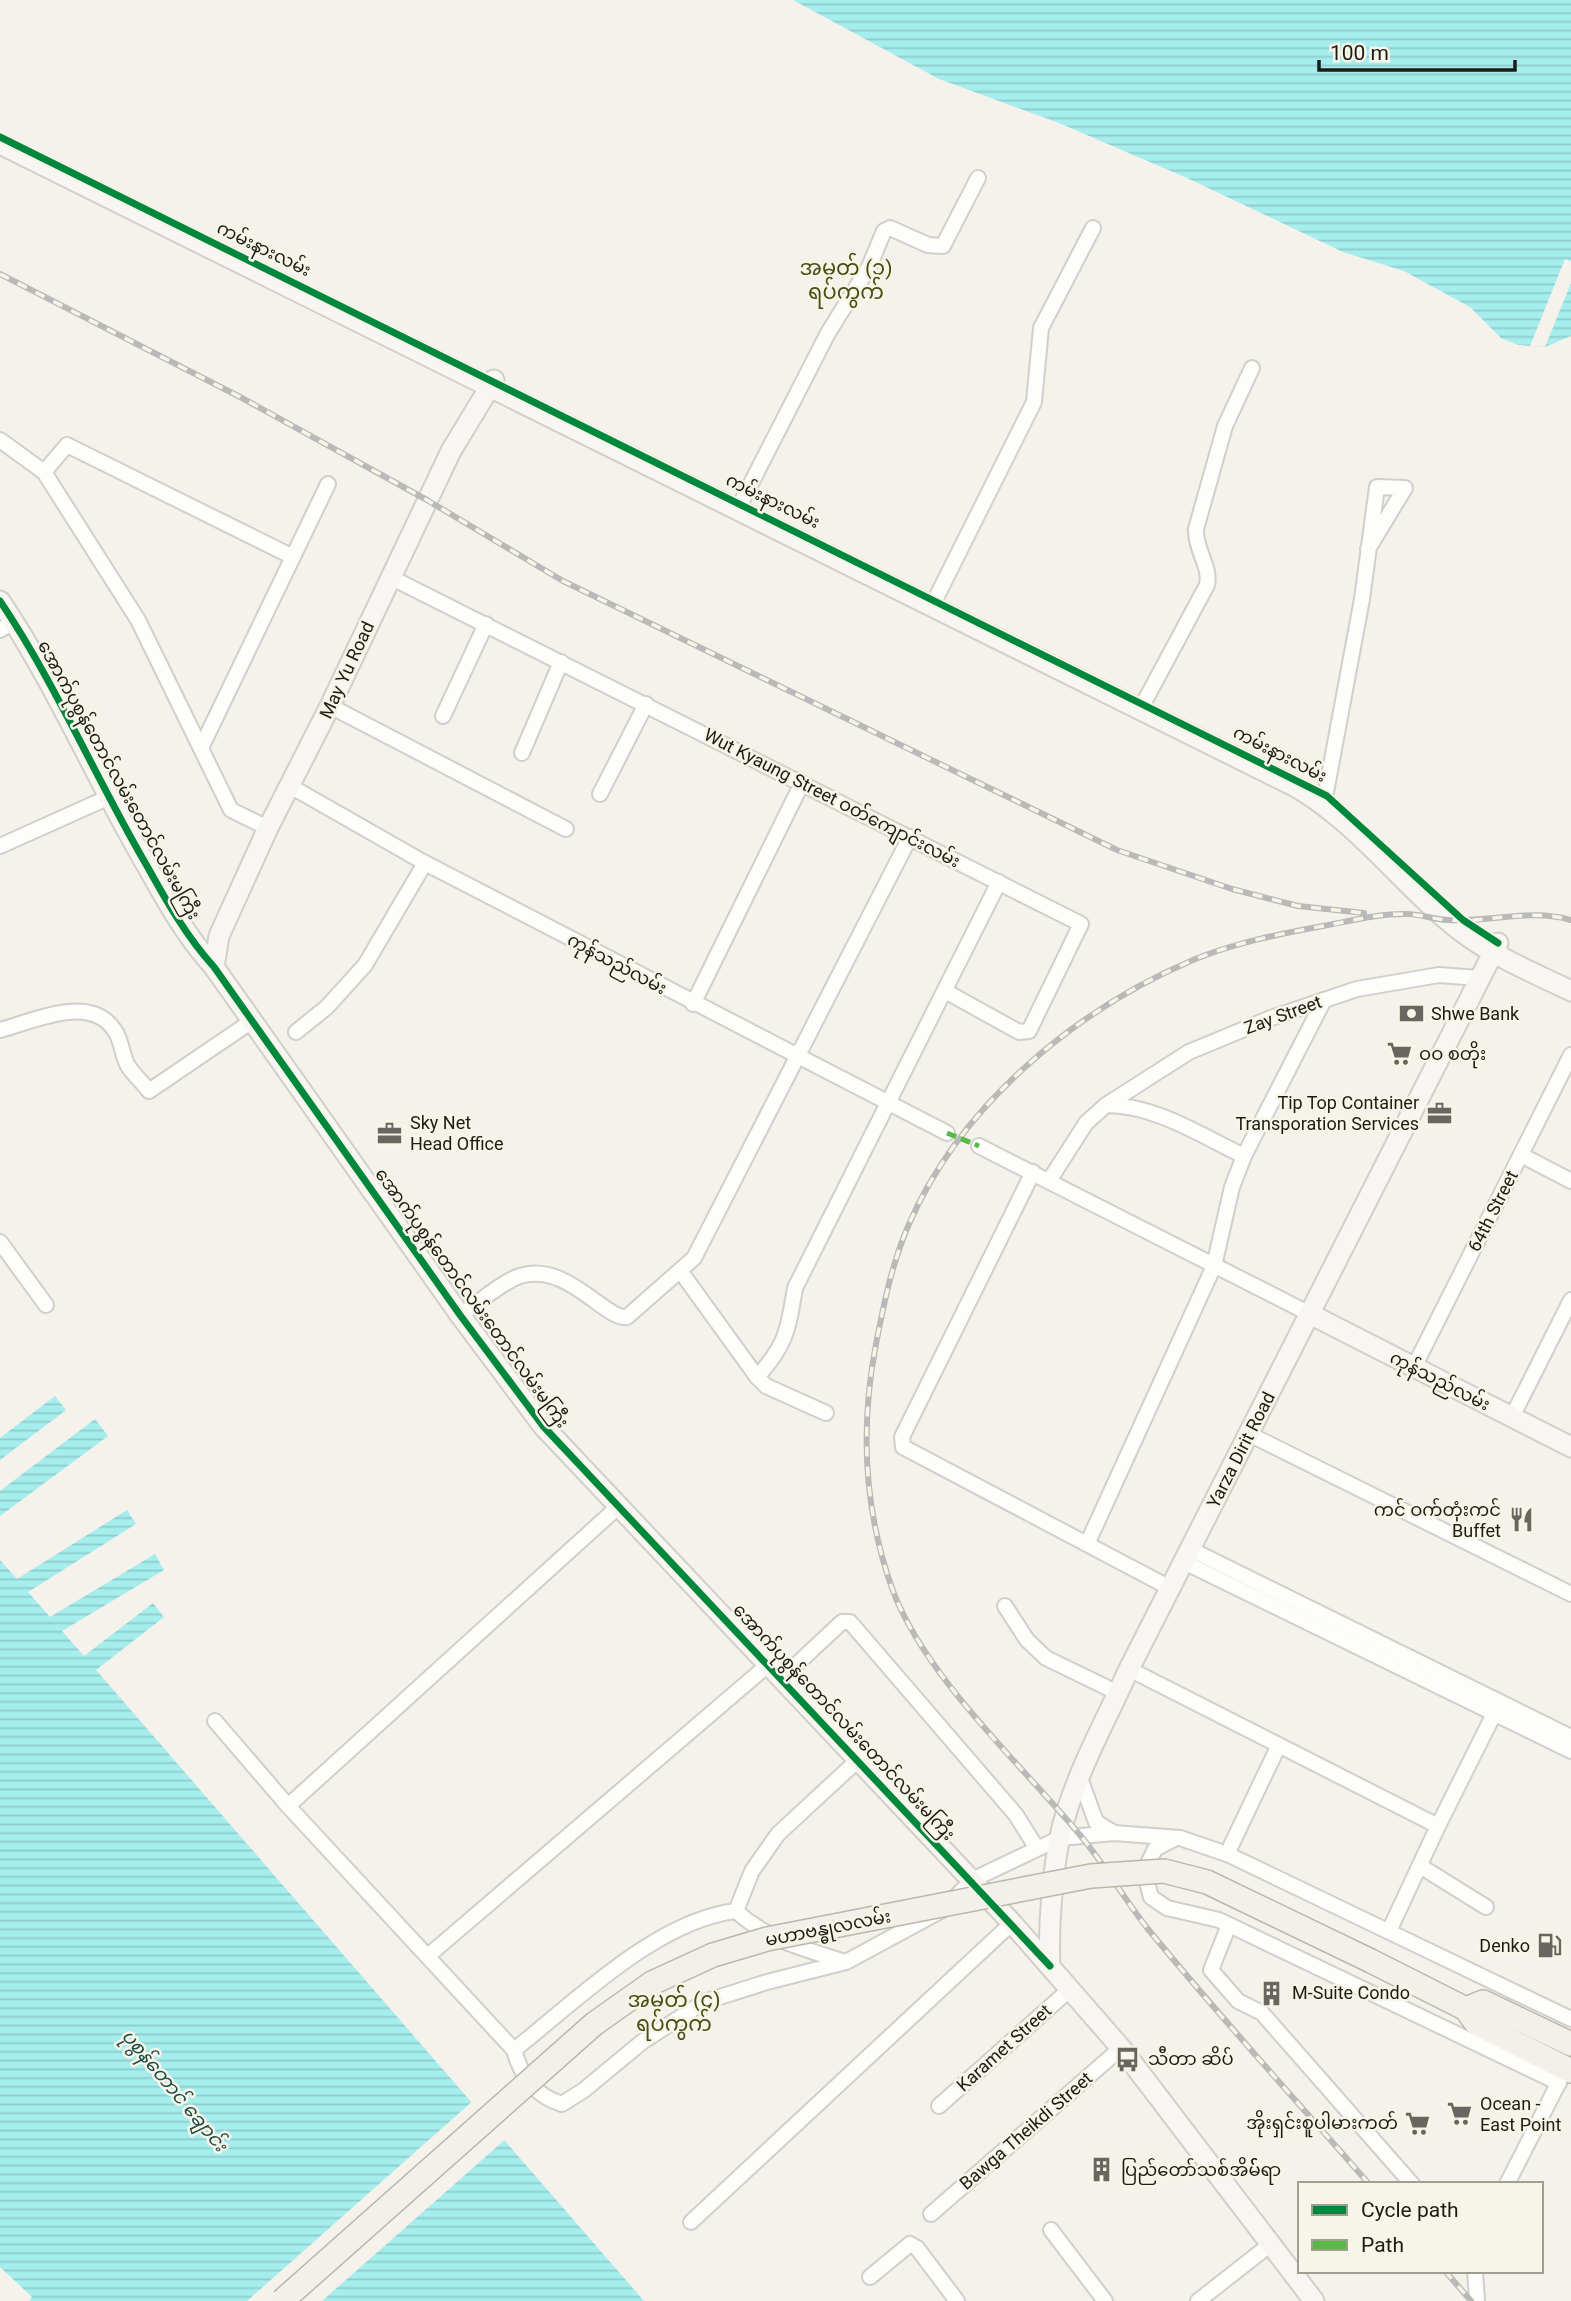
<svg xmlns="http://www.w3.org/2000/svg" width="1571" height="2301" font-family="Roboto,'Noto Sans Myanmar',sans-serif">
	<style>
		.water { fill: url(#water-rules) }
		.pier { fill: #f4f2ea }
		.lines { fill: none; stroke-linecap: round; stroke-linejoin: round }
		.street-casing { stroke: #d0cfca; stroke-width: 18 }
		.secondary-casing { stroke: #d0cfca; stroke-width: 23 }
		.primary-casing { stroke: #bcb6aa; stroke-width: 26 }
		.street { stroke: #fdfdfc; stroke-width: 14 }
		.secondary { stroke: #f8f6f2; stroke-width: 19 }
		.primary { stroke: #f3efea; stroke-width: 23 }
		.rail-casing { stroke: #b9b9b7; stroke-width: 6 }
		.rail { stroke: #f7f5e7; stroke-width: 3.5; stroke-dasharray: 10; stroke-linecap: butt }
		.primary-bridge-casing { stroke: #bcb6aa; stroke-width: 26; stroke-linecap: butt }
		.primary-bridge { stroke: #f3efea; stroke-width: 23 }
		.quiet { stroke: #58b947; stroke-width: 5; stroke-dasharray: 10 5; stroke-linecap: butt }
		.cycleway-casing { stroke: #f7f5e7; stroke-width: 11 }
		.cycleway { stroke: #00873e; stroke-width: 7 }
		.labels { text-anchor: middle; stroke-width: 5; stroke-linejoin: round; paint-order: stroke }
		.street-label { font-size: 18px; fill: #1c1b16; stroke: #f7f5e7 }
		.poi-label { font-size: 18px; fill: #1c1b16; stroke: #f7f5e7; text-anchor: start }
		.water-label { font-size: 19px; font-style: italic; fill: #1b4a4b; stroke: #f7f5e7 }
		.quarter-label { font-size: 21px; fill: #464e13; stroke: #f7f5e7 }
	</style>
	<defs>
		<pattern id="water-rules" width="6" height="5" patternUnits="userSpaceOnUse" patternTransform="scale(1.75)"><rect width="6" height="5" fill="#a6edee"/><path d="M0 2.5h6" fill="none" stroke="#8ecbcb"/></pattern>
	</defs>
	<rect width="100%" height="100%" fill="#f4f2ea"/>
	<!-- water -->
	<g class="water">
		<polygon points="793,0 1571,0 1571,336 1545,347 1518,345 1501,338 1470,307 1404,271 1343,252 1187,178 1059,123 939,79"/>
		<polygon points="55,1396 66,1410 0,1460 0,1438"/>
		<polygon points="95,1419 108,1436 0,1516 0,1491"/>
		<polygon points="127,1510 136,1524 28,1592 50,1617 155,1554 164,1570 62,1631 84,1656 153,1603 164,1617 96,1670 644,2301 29,2301 32,2297 0,2267 0,1560 17,1579"/>
	</g>
	<!-- pier -->
	<g class="pier">
		<polygon points="1565,259 1571,261 1571,283 1545,347 1530,346"/>
		<polygon points="475,2099 508,2137 322,2301 247,2301"/>
	</g>
	<g class="lines">
		<defs>
			<g id="street">
				<polyline points="0,440 44,472 138,620 231,810 268,828"/>
				<polyline points="44,472 67,445 293,557"/>
				<polyline points="741,503 828,333 869,267 884,231 890,228 928,245 943,246 978,178"/>
				<polyline points="390,577 1081,924 1029,1031 1019,1032 945,991"/>
				<polyline points="933,604 1034,402 1041,328 1093,228"/>
				<polyline points="0,630 14,622"/>
				<polyline points="330,706 566,829"/>
				<path d="M1140 710 1207 585C1211 566 1195 550 1196 529L1225 426 1252 368"/>
				<polyline points="443,716 486,624"/>
				<polyline points="201,748 328,484"/>
				<polyline points="522,753 561,662"/>
				<polyline points="290,786 425,863 947,1133"/>
				<polyline points="600,794 646,704"/>
				<polyline points="1324,803 1362,599 1377,487 1405,488 1368,549"/>
				<polyline points="0,846 107,798"/>
				<polyline points="693,1004 802,783"/>
				<path d="M0 1030C34 1021 91 993 115 1031 122 1041 122 1056 128 1066 134 1075 143 1083 149 1091L252 1021"/>
				<polyline points="296,1032 327,1007 365,965 425,863"/>
				<path d="M1106 1105C1155 1105 1200 1135 1244 1156"/>
				<polyline points="979,1146 1310,1314"/>
				<polyline points="1521,1155 1571,1181"/>
				<polyline points="1033,1172 902,1437 903,1447 1172,1589"/>
				<polyline points="1049,1181 1086,1123 1106,1105 1189,1052 1271,1018 1357,989 1439,975 1478,978"/>
				<polyline points="0,1242 46,1305"/>
				<polyline points="681,1272 757,1377 766,1386 826,1413"/>
				<path d="M460 1315C476 1305 503 1281 520 1276 567 1261 606 1321 627 1317L694 1258 910 837"/>
				<polyline points="1414,1367 1571,1055"/>
				<path d="M757 1377C786 1345 788 1331 795 1288L999 882"/>
				<polyline points="1512,1417 1571,1300"/>
				<polyline points="1249,1434 1571,1594"/>
				<polyline points="1088,1542 1214,1266 1232,1187 1244,1156 1324,1000"/>
				<polyline points="1190,1549 1571,1737"/>
				<polyline points="1184,1562 1571,1751"/>
				<polyline points="1005,1606 1027,1640 1046,1658 1118,1693"/>
				<polyline points="1129,1669 1438,1826 1500,1702"/>
				<polyline points="782,1678 842,1622 850,1622 1016,1815 1036,1847"/>
				<path d="M215 1721 288 1806 514 2050C521 2076 535 2096 562 2104L584 2090 642 2042 704 2002 767 1982 846 1962 944 1909 972 1880 1060 1838 1114 1833 1180 1838 1227 1854 1571 2019"/>
				<polyline points="1080,1778 1096,1822 1114,1833"/>
				<polyline points="288,1806 619,1506"/>
				<polyline points="1174,1839 1155,1849 1144,1872 1151,1897 1167,1908 1219,1920 1559,2083"/>
				<polyline points="1227,1854 1278,1747"/>
				<polyline points="1420,1866 1486,1907"/>
				<polyline points="1229,1925 1211,1970 1238,2001 1262,2013 1412,2184"/>
				<polyline points="1389,1931 1438,1826"/>
				<polyline points="429,1955 769,1664"/>
				<path d="M842 1961C804 1949 766 1939 736 1911L752 1871 778 1834 858 1760"/>
				<path d="M514 2050C575 2002 657 1920 736 1911"/>
				<polyline points="939,2106 1069,1990"/>
				<polyline points="1507,2184 1562,2076"/>
				<polyline points="931,2214 1121,2048"/>
				<polyline points="691,2222 1012,1923"/>
				<polyline points="1051,2230 1105,2301"/>
				<polyline points="1475,2271 1477,2301"/>
				<polyline points="870,2277 910,2244 917,2248 957,2301"/>
				<polyline points="1198,2301 1272,2243"/>
			</g>
			<g id="secondary">
				<path d="M0 144 1296 787C1361 825 1403 887 1462 932 1495 957 1534 973 1571 991"/>
				<path d="M0 601C56 684 96 779 147 866 167 902 186 936 214 967L460 1315 543 1426 1012 1923 1121 2048 1314 2301"/>
				<polyline points="214,967 219,936 268,828 330,706 451,451 494,380"/>
				<polyline points="1310,1314 1571,1447"/>
				<path d="M1050 1966C1048 1926 1053 1856 1065 1817 1080 1766 1107 1718 1129 1669L1498 943"/>
			</g>
			<g id="primary">
				<polyline points="1371,1961 1466,2009 1476,2023 1571,2071"/>
				<polyline points="1466,2009 1483,2002 1571,2044"/>
			</g>
		</defs>
		<!-- street casing -->
		<use href="#street" class="street-casing"/>
		<!-- secondary casing -->
		<use href="#secondary" class="secondary-casing"/>
		<!-- primary casing -->
		<use href="#primary" class="primary-casing"/>
		<!-- street -->
		<use href="#street" class="street"/>
		<!-- secondary -->
		<use href="#secondary" class="secondary"/>
		<!-- primary -->
		<use href="#primary" class="primary"/>
		<defs>
			<g id="rail">
				<polyline points="0,274 242,398 427,500 563,581 1117,850 1232,889 1298,906 1364,913"/>
				<path d="M1369 2184C1295 2099 1219 2016 1148 1929 1124 1899 1105 1865 1080 1835 1021 1764 926 1678 893 1591 864 1511 860 1427 876 1344 884 1303 892 1263 909 1224 961 1105 1075 1010 1193 960 1234 943 1279 934 1323 926 1350 921 1381 913 1409 914 1422 915 1434 919 1447 920 1489 923 1530 908 1571 920"/>
				<polyline points="1445,2271 1471,2301"/>
			</g>
		</defs>
		<!-- rail casing -->
		<use href="#rail" class="rail-casing"/>
		<!-- rail -->
		<use href="#rail" class="rail"/>
		<defs>
			<polyline id="primary-bridge" points="282,2301 594,2024 652,1983 713,1955 767,1939 1091,1876 1164,1871 1207,1882 1371,1961"/>
		</defs>
		<!-- primary-bridge casing -->
		<use href="#primary-bridge" class="primary-bridge-casing"/>
		<!-- primary-bridge -->
		<use href="#primary-bridge" class="primary-bridge"/>
		<!-- quiet -->
		<polyline class="quiet" points="947,1133 979,1146"/>
		<defs>
			<g id="cycleway">
				<polyline points="0,137 1327,796 1463,920 1498,943"/>
				<path d="M0 601C56 684 96 779 147 866 167 902 186 936 214 967L460 1315 543 1426 1050 1966"/>
			</g>
		</defs>
		<!-- cycleway casing -->
		<use href="#cycleway" class="cycleway-casing"/>
		<!-- cycleway -->
		<use href="#cycleway" class="cycleway"/>
	</g>
	<!-- icons -->
	<defs>
		<symbol id="bank-bare" viewBox="-9 -9 18 18"><path d="M-6-4H6V4H-6ZM0-2.3a2.3 2.3 0 1 0 0 4.6a2.3 2.3 0 1 0 0-4.6Z" fill="#686660" stroke="#f7f5e7" stroke-width="2.5" paint-order="stroke"/></symbol>
		<symbol id="supermarket-bare" viewBox="-9 -9 18 18"><path d="M-6-5.5h2.5l.6 2H6L4.5 2H-2.5L-4.4-4H-6ZM-1.5 3.2a1.3 1.3 0 1 0 .1 0ZM3 3.2a1.3 1.3 0 1 0 .1 0Z" fill="#686660" stroke="#f7f5e7" stroke-width="2.5" paint-order="stroke"/></symbol>
		<symbol id="office-bare" viewBox="-9 -9 18 18"><path d="M-6-3h4V-5.5h4V-3h4V5H-6ZM-1-4.5V-3h2v-1.5ZM-6 0V1H6V0Z" fill="#686660" stroke="#f7f5e7" stroke-width="2.5" paint-order="stroke"/></symbol>
		<symbol id="restaurant-bare" viewBox="-9 -9 18 18"><path d="M-5-6h1v4h1v-4h1v4h1v-4h1v5L-1.5 .5V6h-2V.5L-5-1ZM5-6V6H3V1.5H1.5Q1.5-4 5-6Z" fill="#686660" stroke="#f7f5e7" stroke-width="2.5" paint-order="stroke"/></symbol>
		<symbol id="fuel-bare" viewBox="-9 -9 18 18"><path d="M-5.5-6h7V0h2V4h1.3V-2.5L3-4.5l.8-.8L6-3V5H2.5V1h-1V6h-7ZM-4.2-4.7v3.2H.2V-4.7Z" fill="#686660" stroke="#f7f5e7" stroke-width="2.5" paint-order="stroke"/></symbol>
		<symbol id="building-bare" viewBox="-9 -9 18 18"><path d="M-4-6H4V6H1V3H-1V6H-4ZM-2.5-4.3h1.7v1.8h-1.7ZM.8-4.3h1.7v1.8H.8ZM-2.5-1h1.7V.8h-1.7ZM.8-1h1.7V.8H.8Z" fill="#686660" stroke="#f7f5e7" stroke-width="2.5" paint-order="stroke"/></symbol>
		<symbol id="bus-bare" viewBox="-9 -9 18 18"><path d="M-5-6H5V4H4V6H2V4H-2V6H-4V4H-5ZM-3.5-4V0h7V-4ZM-3.5 1.2v1.5H-2V1.2ZM2 1.2v1.5H3.5V1.2Z" fill="#686660" stroke="#f7f5e7" stroke-width="2.5" paint-order="stroke"/></symbol>
	</defs>
	<g fill-rule="evenodd">
		<use href="#bank-bare" x="1394" y="996" width="35" height="35"/>
		<use href="#supermarket-bare" x="1382" y="1036" width="35" height="35"/>
		<use href="#office-bare" x="1422" y="1096" width="35" height="35"/>
		<use href="#office-bare" x="372" y="1116" width="35" height="35"/>
		<use href="#restaurant-bare" x="1504" y="1502" width="35" height="35"/>
		<use href="#fuel-bare" x="1532" y="1928" width="35" height="35"/>
		<use href="#building-bare" x="1254" y="1976" width="35" height="35"/>
		<use href="#bus-bare" x="1110" y="2042" width="35" height="35"/>
		<use href="#supermarket-bare" x="1442" y="2096" width="35" height="35"/>
		<use href="#supermarket-bare" x="1400" y="2106" width="35" height="35"/>
		<use href="#building-bare" x="1084" y="2152" width="35" height="35"/>
	</g>
	<g class="labels">
		<!-- street labels -->
		<g class="street-label">
			<text transform="translate(264 249) rotate(26)" y="6">ကမ်းနားလမ်း</text>
			<text transform="translate(773 501) rotate(26)" y="6">ကမ်းနားလမ်း</text>
			<text transform="translate(347 670) rotate(-65)" y="6">May Yu Road</text>
			<text transform="translate(1280 754) rotate(27)" y="6">ကမ်းနားလမ်း</text>
			<text transform="translate(119 780) rotate(61)" y="6">အောက်ပုစွန်တောင်လမ်းတောင်လမ်းမကြီး</text>
			<text transform="translate(832 798) rotate(27)" y="6">Wut Kyaung Street ဝတ်ကျောင်းလမ်း</text>
			<text transform="translate(617 964) rotate(28)" y="6">ကုန်သည်လမ်း</text>
			<text transform="translate(1283 1015) rotate(-20)" y="6">Zay Street</text>
			<text transform="translate(1493 1211) rotate(-63)" y="6">64th Street</text>
			<text transform="translate(472 1298) rotate(54)" y="6">အောက်ပုစွန်တောင်လမ်းတောင်လမ်းမကြီး</text>
			<text transform="translate(1440 1381) rotate(27)" y="6">ကုန်သည်လမ်း</text>
			<text transform="translate(1241 1450) rotate(-63)" y="6">Yarza Dirit Road</text>
			<text transform="translate(844 1722) rotate(47)" y="6">အောက်ပုစွန်တောင်လမ်းတောင်လမ်းမကြီး</text>
			<text transform="translate(828 1928) rotate(-11)" y="6">မဟာဗန္ဓုလလမ်း</text>
			<text transform="translate(1004 2048) rotate(-42)" y="6">Karamet Street</text>
			<text transform="translate(1026 2131) rotate(-41)" y="6">Bawga Theikdi Street</text>
		</g>
		<!-- poi labels -->
		<g class="poi-label">
			<text x="1431" y="1020">Shwe Bank</text>
			<text x="1419" y="1060">ဝဝ စတိုး</text>
			<text x="1419" y="1109" text-anchor="end">Tip Top Container<tspan x="1419" dy="21">Transporation Services</tspan></text>
			<text x="410" y="1129">Sky Net<tspan x="410" dy="21">Head Office</tspan></text>
			<text x="1501" y="1516" text-anchor="end">ကင် ဝက်တုံးကင်<tspan x="1501" dy="21">Buffet</tspan></text>
			<text x="1530" y="1952" text-anchor="end">Denko</text>
			<text x="1292" y="1999">M-Suite Condo</text>
			<text x="1148" y="2065">သီတာ ဆိပ်</text>
			<text x="1480" y="2110">Ocean -<tspan x="1480" dy="21">East Point</tspan></text>
			<text x="1398" y="2129" text-anchor="end">အိုးရှင်းစူပါမားကတ်</text>
			<text x="1121" y="2176">ပြည်တော်သစ်အိမ််ရာ</text>
		</g>
		<!-- water labels -->
		<g class="water-label">
			<text transform="translate(175 2090) rotate(50)" y="7">ပုစွန်တောင် ချောင်း</text>
		</g>
		<!-- quarter labels -->
		<g class="quarter-label">
			<text x="846" y="275">အမှတ် (၁)<tspan x="846" dy="24">ရပ်ကွက်</tspan></text>
			<text x="674" y="2007">အမှတ် (၄)<tspan x="674" dy="24">ရပ်ကွက်</tspan></text>
		</g>
	</g>
	<!-- legend -->
	<rect x="1298" y="2182" width="245" height="91" fill="#f7f5e7" stroke="#9f9e93" stroke-width="2"/>
	<rect x="1312" y="2205" width="35" height="10" fill="#00873e" stroke="#9f9e93" stroke-width="2"/>
	<text x="1361" y="2217" font-size="21" fill="#1c1b16">Cycle path</text>
	<rect x="1312" y="2240" width="35" height="10" fill="#58b947" stroke="#9f9e93" stroke-width="2"/>
	<text x="1361" y="2252" font-size="21" fill="#1c1b16">Path</text>
	<!-- scale -->
	<path d="M1319 60v10h196v-10" fill="none" stroke="#1c1b16" stroke-width="3.5"/>
	<text x="1330" y="60" font-size="21" fill="#1c1b16" stroke="#f7f5e7" stroke-width="5" paint-order="stroke">100 m</text>
</svg>
